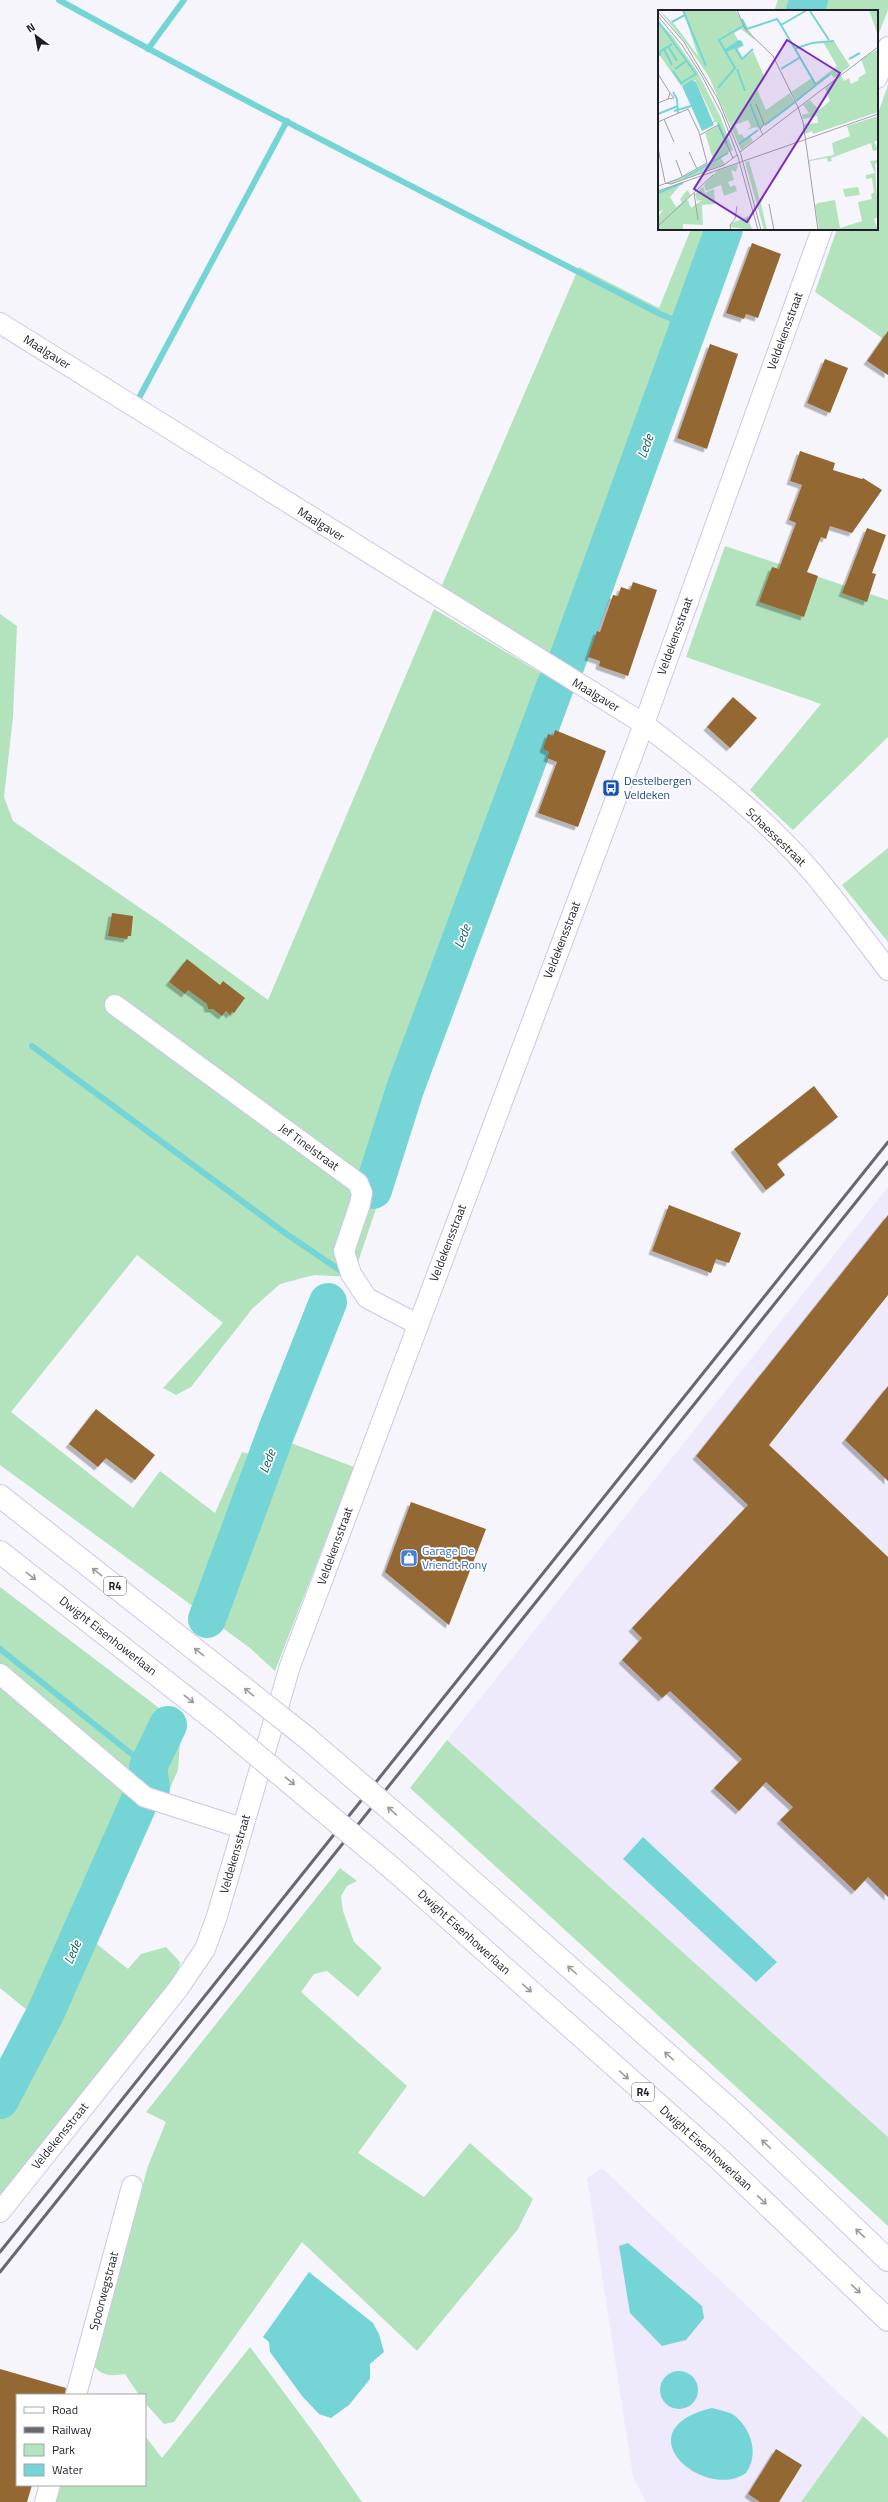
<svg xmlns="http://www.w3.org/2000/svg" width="888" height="2502" font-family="'Titillium Web',sans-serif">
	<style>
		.built { fill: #eeeafb }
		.green { fill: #b2e3bc }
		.water { fill: #75d5d6 }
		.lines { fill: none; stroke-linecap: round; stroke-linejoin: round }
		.stream { stroke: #75d5d6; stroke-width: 6 }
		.river { stroke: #75d5d6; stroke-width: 38 }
		.building { fill: #946831; filter: url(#shadow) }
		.minor-casing { stroke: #cec6e8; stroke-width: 22 }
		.highway-casing { stroke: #cec6e8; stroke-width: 24 }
		.minor { stroke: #fff; stroke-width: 20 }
		.highway { stroke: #fff; stroke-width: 22 }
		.rail { stroke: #6a6771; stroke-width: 3 }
		.highway-bridge-casing { stroke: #cec6e8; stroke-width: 24; stroke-linecap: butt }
		.highway-bridge { stroke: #fff; stroke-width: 22 }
		.oneway { stroke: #9b9a9f }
		.labels { text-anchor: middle; stroke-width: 3.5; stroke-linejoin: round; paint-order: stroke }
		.shield { fill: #fff; stroke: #64626a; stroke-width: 1 }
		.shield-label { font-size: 11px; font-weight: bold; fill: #211e2a }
		.street-label { font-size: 12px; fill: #211e2a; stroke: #fff }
		.transit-label { font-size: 12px; fill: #164399; stroke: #fff; text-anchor: start }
		.shop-label { font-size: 12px; fill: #366cbe; stroke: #fff; text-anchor: start }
		.water-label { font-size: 13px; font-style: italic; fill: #0c6161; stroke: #fff }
		.inset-river { fill: none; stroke: #75d5d6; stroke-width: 2 }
		.inset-road { fill: none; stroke: #a19fa8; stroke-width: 1 }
		.view { fill: #7b2cbf; fill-opacity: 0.15; stroke: #7b2cbf; stroke-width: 2 }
		.inset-edge { fill: none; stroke: #211e2a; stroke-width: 2 }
	</style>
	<defs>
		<filter id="shadow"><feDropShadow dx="-3.5" dy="3.5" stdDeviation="0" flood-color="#0004"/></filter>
	</defs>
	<rect width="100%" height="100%" fill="#f7f5fc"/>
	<!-- built -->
	<g class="built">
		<polygon points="888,1187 888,2137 447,1740"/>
		<polygon points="602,2168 863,2416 801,2502 646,2502 633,2477 587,2178"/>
	</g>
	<!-- green -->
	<g class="green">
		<polygon points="778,0 888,0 888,10 877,38 877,11 774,11"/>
		<polygon points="888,85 888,342 815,292 837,229 877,229 877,116"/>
		<polygon points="691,229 733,229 573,667 439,592 579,267 659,308"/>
		<polygon points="725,546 888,600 888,737 793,830 750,790 821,704 686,657"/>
		<polygon points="434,609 571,691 411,1105 353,1277 314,1275 280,1284 252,1309 191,1387 176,1395 163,1388 223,1323 137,1255 11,1412 133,1508 160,1471 215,1513 242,1452 273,1461 283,1440 354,1467 275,1671 250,1648 0,1465 0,614 17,626 13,717 4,797 13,821 165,925 268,1000"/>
		<polygon points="888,848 888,942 842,885"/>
		<polygon points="0,1587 163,1711 181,1728 178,1770 167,1795 68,1921 128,1969 141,1954 166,1947 180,1962 178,1975 0,2200 0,2070 39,2020 0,1988"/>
		<polygon points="447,1740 888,2137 888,2226 410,1788"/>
		<path d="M340 1868 357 1881 347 1886 341 1896 343 1911 354 1942 382 1968 358 1997 327 1971 314 1974 301 1992 407 2086 358 2153 424 2197 470 2143 533 2199 518 2229 417 2351 302 2242 174 2422 164 2424 145 2403V2395H139L125 2374C110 2376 103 2377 93 2365L148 2166 166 2122 146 2112Z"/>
		<polygon points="250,2347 317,2437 362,2502 54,2502 58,2485 145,2485 145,2436 162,2458"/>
		<polygon points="863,2416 888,2438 888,2502 801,2502"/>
	</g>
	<!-- water -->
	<g class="water">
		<polygon points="643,1837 777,1962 756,1982 623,1859"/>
		<polygon points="628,2243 702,2306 704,2318 686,2340 662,2346 630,2313 619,2246"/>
		<polygon points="309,2272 373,2323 379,2334 384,2352 370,2364 370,2379 349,2405 331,2418 319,2414 302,2396 270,2352 269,2342 263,2337"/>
		<circle cx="679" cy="2390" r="19"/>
		<path d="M712 2408C719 2410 730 2412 735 2416 752 2430 759 2455 746 2473 704 2502 621 2430 712 2408Z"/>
	</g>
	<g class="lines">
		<!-- stream -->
		<g class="stream">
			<path d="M59 0C257 109 459 210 660 314L689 326"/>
			<polyline points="148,49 184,0"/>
			<polyline points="140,396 287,121"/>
			<polyline points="32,1046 285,1233 341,1271"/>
			<polyline points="0,1649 148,1767"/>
		</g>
		<!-- river -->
		<g class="river">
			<polyline points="805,11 809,0"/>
			<polyline points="566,664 724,229"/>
			<polyline points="373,1190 405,1089 556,684"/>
			<polyline points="207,1619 277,1430 328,1302"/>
			<polyline points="151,1788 148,1767 168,1725"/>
			<polyline points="0,2100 45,2014 139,1802"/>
		</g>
	</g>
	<!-- building -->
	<g class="building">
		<polygon points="752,243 781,254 758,318 746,314 744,319 726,313"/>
		<polygon points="888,331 888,375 867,361"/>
		<polygon points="710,344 738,354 707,449 677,438"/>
		<polygon points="825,359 848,368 830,413 807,403"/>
		<polygon points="800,451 835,463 833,470 862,479 863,478 882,490 852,533 830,526 826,539 821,537 807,572 818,576 804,617 759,602 772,567 779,569 796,523 789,520 802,485 790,481"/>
		<polygon points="867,528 886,535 872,573 876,574 867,602 842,593"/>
		<polygon points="633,582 657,590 628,676 599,666 600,661 588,657 597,631 600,632 613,595 618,596 621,587 630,590"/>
		<polygon points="733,697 757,718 730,748 707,727"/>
		<polygon points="555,730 606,751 578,827 538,813 557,762 547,758 549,752 543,749 548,734 553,736"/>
		<polygon points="112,913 133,916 131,936 128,936 127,939 108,936"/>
		<polygon points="187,959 220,985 223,981 245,998 234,1013 232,1012 230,1015 226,1011 222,1016 213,1009 208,1009 207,1004 188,990 185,994 169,982"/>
		<polygon points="814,1086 838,1117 777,1164 785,1175 766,1190 734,1149"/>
		<polygon points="669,1205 741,1233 729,1263 716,1259 711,1273 652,1251"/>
		<polygon points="888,1215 888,1295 769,1445 888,1557 888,1897 868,1877 855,1891 780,1820 793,1807 766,1782 739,1811 714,1788 742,1759 670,1691 662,1698 622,1660 642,1638 632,1628 748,1505 696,1456"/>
		<polygon points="888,1386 888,1481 845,1440"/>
		<polygon points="96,1409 155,1455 135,1480 106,1458 98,1467 69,1444"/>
		<polygon points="411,1502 486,1529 449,1625 385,1572"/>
		<polygon points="0,2369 66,2388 65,2395 17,2395 17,2485 32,2485 27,2502 0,2502"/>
		<polygon points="776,2449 802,2465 779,2502 760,2502 748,2494"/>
	</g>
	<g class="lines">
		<defs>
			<g id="minor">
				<polyline points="877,78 888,47"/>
				<path d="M0 323 644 724C702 769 763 815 812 872 838 903 863 937 888 970"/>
				<polyline points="115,1005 358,1183 362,1193 360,1204 344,1251 351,1274 367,1298 417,1324"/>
				<polyline points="0,1674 145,1797 242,1828"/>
				<polyline points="0,2212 178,1989 205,1949 217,1916 290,1666 644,724 822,229"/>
				<polyline points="76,2395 132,2186"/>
				<polyline points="45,2502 50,2485"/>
			</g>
			<g id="highway">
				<polyline points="0,1496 230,1677"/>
				<polyline points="0,1552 216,1721"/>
				<polyline points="421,1836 734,2113 888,2260"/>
				<polyline points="393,1869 716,2156 888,2320"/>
			</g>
		</defs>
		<!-- minor casing -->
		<use href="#minor" class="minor-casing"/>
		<!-- highway casing -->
		<use href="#highway" class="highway-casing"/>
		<!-- minor -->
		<use href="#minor" class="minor"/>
		<!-- highway -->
		<use href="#highway" class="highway"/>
		<!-- rail -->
		<g class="rail">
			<polyline points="0,2252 888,1142"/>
			<polyline points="0,2272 888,1162"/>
		</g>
		<defs>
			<g id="highway-bridge">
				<polyline points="230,1677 307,1738 421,1836"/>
				<polyline points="216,1721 393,1869"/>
			</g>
		</defs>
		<!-- highway-bridge casing -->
		<use href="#highway-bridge" class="highway-bridge-casing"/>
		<!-- highway-bridge -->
		<use href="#highway-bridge" class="highway-bridge"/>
	</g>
	<!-- one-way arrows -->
	<defs><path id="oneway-shaft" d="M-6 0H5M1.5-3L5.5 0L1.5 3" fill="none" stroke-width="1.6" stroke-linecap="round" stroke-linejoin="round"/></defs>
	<g class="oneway">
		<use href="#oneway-shaft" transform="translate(97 1572) rotate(-142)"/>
		<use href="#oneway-shaft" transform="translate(31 1576) rotate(38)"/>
		<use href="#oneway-shaft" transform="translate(199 1652) rotate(-142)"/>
		<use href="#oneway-shaft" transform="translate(249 1692) rotate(-141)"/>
		<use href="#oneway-shaft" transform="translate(189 1699) rotate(38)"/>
		<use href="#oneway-shaft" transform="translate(290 1781) rotate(40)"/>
		<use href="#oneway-shaft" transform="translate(392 1811) rotate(-139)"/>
		<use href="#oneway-shaft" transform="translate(572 1970) rotate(-138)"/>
		<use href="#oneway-shaft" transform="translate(527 1988) rotate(42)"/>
		<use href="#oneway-shaft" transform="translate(669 2056) rotate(-138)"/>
		<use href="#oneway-shaft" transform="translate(624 2075) rotate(42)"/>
		<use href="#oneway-shaft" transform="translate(766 2144) rotate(-136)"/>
		<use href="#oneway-shaft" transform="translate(762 2200) rotate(44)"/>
		<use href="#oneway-shaft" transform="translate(860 2233) rotate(-136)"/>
		<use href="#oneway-shaft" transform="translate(856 2289) rotate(44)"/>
	</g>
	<!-- icons -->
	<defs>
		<symbol id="bus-square" viewBox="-11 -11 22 22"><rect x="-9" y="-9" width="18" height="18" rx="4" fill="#1a4fb4" stroke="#fff"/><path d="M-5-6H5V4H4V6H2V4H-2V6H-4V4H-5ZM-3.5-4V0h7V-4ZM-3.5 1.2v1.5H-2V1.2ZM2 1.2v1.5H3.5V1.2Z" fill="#fff"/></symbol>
		<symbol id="shop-square" viewBox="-11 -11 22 22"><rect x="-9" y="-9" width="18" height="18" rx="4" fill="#3f7fe0" stroke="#fff"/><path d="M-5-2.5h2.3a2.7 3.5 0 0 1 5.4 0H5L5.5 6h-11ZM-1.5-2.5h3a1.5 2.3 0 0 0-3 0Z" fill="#fff"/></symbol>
	</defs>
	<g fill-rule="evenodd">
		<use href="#bus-square" x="601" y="778" width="20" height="20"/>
		<use href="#shop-square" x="399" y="1548" width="20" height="20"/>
	</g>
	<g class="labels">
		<!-- shield labels -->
		<g class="shield">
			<rect x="104" y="1577" width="22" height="18" rx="3"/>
			<rect x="632" y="2083" width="22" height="18" rx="3"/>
		</g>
		<g class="shield-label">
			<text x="115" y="1590">R4</text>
			<text x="643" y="2096">R4</text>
		</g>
		<!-- street labels -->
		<g class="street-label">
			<text transform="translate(785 331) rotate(-70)" y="4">Veldekensstraat</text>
			<text transform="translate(47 352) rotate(32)" y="4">Maalgaver</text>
			<text transform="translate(321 524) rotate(32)" y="4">Maalgaver</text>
			<text transform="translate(675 636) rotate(-70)" y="4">Veldekensstraat</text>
			<text transform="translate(596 695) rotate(31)" y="4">Maalgaver</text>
			<text transform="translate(776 837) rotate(44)" y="4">Schaessestraat</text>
			<text transform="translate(562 940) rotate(-69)" y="4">Veldekensstraat</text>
			<text transform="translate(309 1147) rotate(36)" y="4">Jef Tinelstraat</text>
			<text transform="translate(448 1243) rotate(-69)" y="4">Veldekensstraat</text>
			<text transform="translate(335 1546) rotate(-70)" y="4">Veldekensstraat</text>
			<text transform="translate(108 1636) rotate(38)" y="4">Dwight Eisenhowerlaan</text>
			<text transform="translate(235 1854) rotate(-74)" y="4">Veldekensstraat</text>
			<text transform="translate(464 1932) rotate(42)" y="4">Dwight Eisenhowerlaan</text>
			<text transform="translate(60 2136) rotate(-51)" y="4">Veldekensstraat</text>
			<text transform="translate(706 2148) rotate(42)" y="4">Dwight Eisenhowerlaan</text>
			<text transform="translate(104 2291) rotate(-75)" y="4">Spoorwegstraat</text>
		</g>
		<!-- transit labels -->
		<g class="transit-label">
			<text x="624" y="785">Destelbergen<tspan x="624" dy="14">Veldeken</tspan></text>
		</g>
		<!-- shop labels -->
		<g class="shop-label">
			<text x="422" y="1555">Garage De<tspan x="422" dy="14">Vriendt Rony</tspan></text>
		</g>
		<!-- water labels -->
		<g class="water-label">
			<text transform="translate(645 446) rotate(-70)" y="5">Lede</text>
			<text transform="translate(462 936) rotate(-69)" y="5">Lede</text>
			<text transform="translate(267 1461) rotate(-69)" y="5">Lede</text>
			<text transform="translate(72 1952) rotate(-66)" y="5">Lede</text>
		</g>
	</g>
	<!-- overview -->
	<g transform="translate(658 10)">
		<rect width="220" height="220" fill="#f7f5fc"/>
		<path d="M1 0 17 15 40 46 25 0H77L98 31 83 19 76 23 80 30 67 39 72 40 83 34 87 35 80 39 85 49 95 41 107 68 99 79 108 100 132 83 137 93 102 119 98 117 88 120 93 117 90 110 77 115 81 125 84 124 86 128 92 126 95 131 83 140 51 67 30 36ZM211 0H220V26ZM0 12 13 24 39 61 62 106 75 140 62 147 67 154 12 174 10 173 56 152 47 123 61 115 59 112 54 113 56 110 37 70 23 76 0 43ZM176 31 192 56 176 68 173 64 138 91 133 82 154 68 157 73 179 56 165 32ZM220 39V102L155 124 154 121 147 124 146 114 160 113 159 106 145 109 144 105 151 103 145 95 152 90 161 100 166 96 172 91 167 78 183 65 186 71 191 68 193 74 201 70 200 68 208 63 203 49ZM220 106V130L216 132 220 139V143L219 140 215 141 213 133 173 148 174 151 170 152 169 148 152 151 153 160 151 150 176 145 174 133 192 126 189 116ZM220 150 217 155 220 207 216 209 220 220H161L157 195 160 193 177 190 182 218 214 208 204 211 200 192 214 189 213 184 216 183 214 168 208 169V165L217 163 212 151ZM91 151 104 198 109 220H106L87 152ZM80 154 78 162 73 160 76 170 70 172 72 177 77 175 79 181 66 186 63 175 48 181 46 175 59 161ZM23 174 12 187 18 197 24 193 22 189 29 180 33 185 25 192 30 190 33 198 44 190 39 191 37 184 44 177 46 178 47 183 56 179 57 194 44 195 45 215 25 214V219L0 220V207L5 200 0 202V182ZM200 177 202 185 187 187 185 179ZM90 206 94 220 72 217 74 213Z" fill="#b2e3bc"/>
		<path d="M80 30 84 31 85 35 68 42 67 39ZM34 70 38 72 56 115 44 121 24 76Z" fill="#75d5d6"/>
		<path class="inset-river" d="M152 1 171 30M27 5 48 56M84 9 89 19 119 9 123 15 149 0M0 11 38 64 23 73M14 12 27 5 25 0M123 15 158 75M10 36 19 51M76 36 84 49 95 39M6 39 14 55M136 39 154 33 176 31M1 46 3 41 14 34M191 49 202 43M17 59 28 51M79 59 87 81M123 59 141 48M15 61 24 74M60 78 77 58 61 30 85 16M15 82 19 89 20 103M138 91 172 64M92 94 102 119M16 101 33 96M0 104 20 96M60 113 69 133M107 115 137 92M81 134 100 120M26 168 70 143M0 183 25 173"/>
		<path class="inset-road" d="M79 0 87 19 115 46 140 97 145 112 160 220M0 2 26 32 60 89 83 145 103 220M0 6 24 35 44 66 64 104 80 147 100 220M0 64 12 83 10 89 0 93M10 89 16 88 12 83M98 94 106 114 102 119 105 125M6 109 16 132M0 112 30 99 41 122 49 153 20 169 0 176M42 125 60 115 75 148M0 138 7 172M31 142 39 159M82 142 220 37M18 150 24 166M7 173 13 174 66 155 79 145M0 181 220 104M36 183 40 210M111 194 116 220M0 216 55 165M73 220 72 215 77 209 79 196"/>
		<path class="view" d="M129 30 182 63 89 212 36 179Z"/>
		<rect width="220" height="220" class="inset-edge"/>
	</g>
	<!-- legend -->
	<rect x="16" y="2394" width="130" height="92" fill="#ffffff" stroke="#a6a5aa"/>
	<rect x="24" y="2407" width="20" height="6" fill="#ffffff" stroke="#a6a5aa"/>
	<text x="52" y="2414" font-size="12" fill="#211e2a">Road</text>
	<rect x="24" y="2427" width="20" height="6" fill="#6a6771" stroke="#a6a5aa"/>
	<text x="52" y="2434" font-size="12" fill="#211e2a">Railway</text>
	<rect x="24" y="2444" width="20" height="12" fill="#b2e3bc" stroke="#a6a5aa"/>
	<text x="52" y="2454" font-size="12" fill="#211e2a">Park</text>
	<rect x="24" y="2464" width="20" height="12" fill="#75d5d6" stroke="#a6a5aa"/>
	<text x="52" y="2474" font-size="12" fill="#211e2a">Water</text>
	<!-- north arrow -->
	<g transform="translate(36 36) rotate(328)" stroke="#ffffff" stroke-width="3" paint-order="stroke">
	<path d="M0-3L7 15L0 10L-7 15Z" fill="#211e2a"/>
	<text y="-6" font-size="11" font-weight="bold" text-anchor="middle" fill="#211e2a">N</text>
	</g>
</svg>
